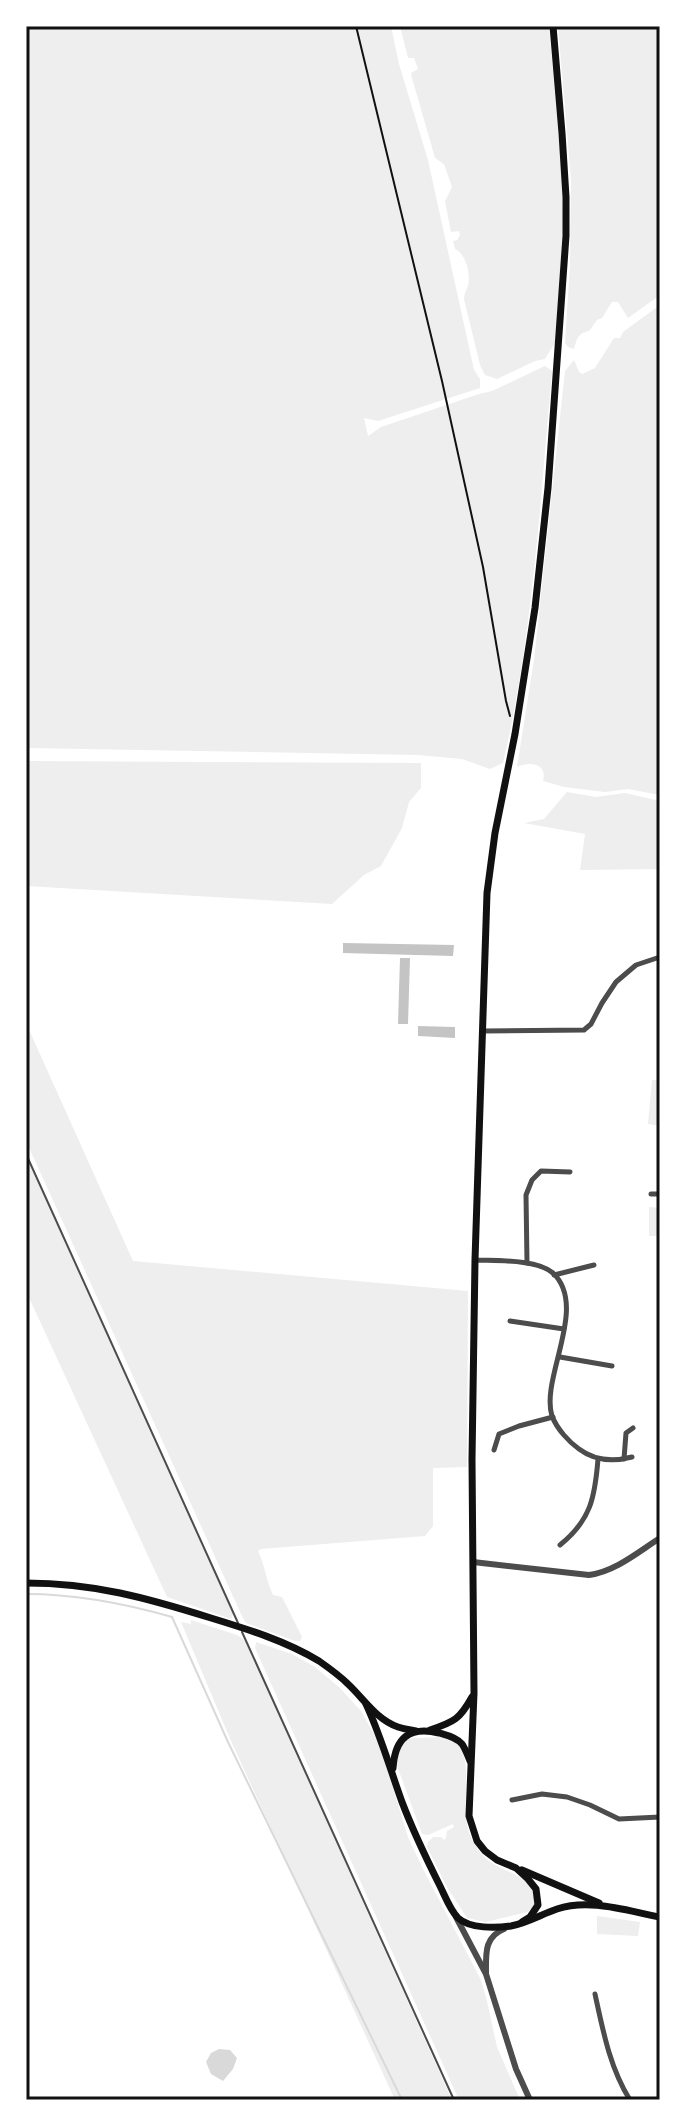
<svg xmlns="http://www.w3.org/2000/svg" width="686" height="2126" font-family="'Crimson Pro',serif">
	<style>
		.green { fill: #eee }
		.water { fill: #d9d9d9 }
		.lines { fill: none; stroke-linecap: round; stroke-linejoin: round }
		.stream { stroke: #d9d9d9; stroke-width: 2 }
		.building { fill: #c4c4c4 }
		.path { stroke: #111; stroke-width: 2 }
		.service { stroke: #4c4c4c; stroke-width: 2 }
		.minor { stroke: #4c4c4c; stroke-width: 5 }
		.tertiary { stroke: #4c4c4c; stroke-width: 6 }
		.primary { stroke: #111; stroke-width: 7 }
		.neatline { fill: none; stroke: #111; stroke-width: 3 }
	</style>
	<rect width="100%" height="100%" fill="#fff"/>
	<!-- green -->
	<g class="green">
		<path d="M26 26H391L399 64 428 160 474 370 480 379V388L378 421 364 418 368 436 381 427 479 394 492 391 545 366 552 371C540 502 533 635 503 763L490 769 462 759 418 755 26 748Z"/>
		<path d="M400 26H549L562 173 563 230 556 341 545 359 535 361 497 379 485 375 480 365 464 299C464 294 466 290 468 286 471 274 466 254 455 249L453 241 457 240 460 235 459 231 451 232 445 201 452 187 444 164 435 158 412 78 411 73 418 69 414 58H408Z"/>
		<path d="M558 26H660V295L628 318 618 302H612L602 318 597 320 589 331C578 333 577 338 574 349L568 347 565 343 570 265 571 180Z"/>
		<path d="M660 305V795L628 789 605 792 564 787 543 781C548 763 529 761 517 767L534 660 565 371 574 360 579 372 582 374 595 368 614 338H620L623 332Z"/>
		<polygon points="26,761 421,763 421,788 409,802 402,828 381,866 364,875 332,904 26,886"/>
		<polygon points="567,792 596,797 625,793 660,801 660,869 580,870 585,834 524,823 544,819"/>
		<path d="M26 1023 133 1261 468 1291 467 1467 433 1468V1526L425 1536 261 1549 258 1551C265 1566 266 1580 273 1595L282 1597 302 1637 300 1641H295L246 1623 241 1614 26 1141Z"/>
		<polygon points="652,1080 660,1080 660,1126 648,1124"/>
		<polygon points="26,1156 233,1614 231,1619 167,1597 26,1291"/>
		<polygon points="649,1207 660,1208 660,1236 649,1236"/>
		<polygon points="191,1620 237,1635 243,1639 247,1644 452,2100 395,2100 231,1741 181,1622 191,1624"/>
		<polygon points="256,1642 292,1654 315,1667 339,1687 361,1711 379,1743 408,1837 424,1871 481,1980 487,2001 497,2047 520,2100 459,2100 255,1648"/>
		<path d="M447 1737C484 1753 452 1811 475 1845 479 1852 486 1859 492 1863 507 1873 531 1876 535 1897 536 1905 533 1908 527 1912L486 1922 467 1918 447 1887 427 1847 428 1842 433 1837H441L444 1840 446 1838 447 1831 454 1827 453 1824 428 1835 422 1834 396 1763 400 1747 408 1739 414 1738Z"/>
		<polygon points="597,1916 640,1922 638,1936 597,1934"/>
	</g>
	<!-- water -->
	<polygon class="water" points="219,2049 230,2050 237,2058 233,2069 223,2081 211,2074 206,2062 211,2053"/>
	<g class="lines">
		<!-- stream -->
		<path class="stream" d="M26 1594C77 1594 123 1603 172 1617L228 1742 402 2100"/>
	</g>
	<!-- building -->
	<g class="building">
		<polygon points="343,943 454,945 453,956 343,953"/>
		<polygon points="400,958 410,958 408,1024 398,1024"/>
		<polygon points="418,1026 455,1027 455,1038 418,1036"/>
	</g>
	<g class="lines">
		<!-- path -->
		<polyline class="path" points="356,26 442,381 483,567 506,701 510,716"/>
		<!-- service -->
		<g class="service">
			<polyline points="26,1154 238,1623"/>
			<polyline points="242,1632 454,2100"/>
		</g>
		<!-- minor -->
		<g class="minor">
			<polyline points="483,1031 584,1030 591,1024 602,1003 616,982 636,965 660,957"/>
			<polyline points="651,1194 660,1194"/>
			<path d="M475 1260C496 1261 537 1259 553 1273 589 1307 540 1378 552 1416 557 1429 569 1442 579 1449 595 1461 613 1462 632 1457"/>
			<polyline points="527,1263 526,1195 532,1180 541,1171 570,1172"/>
			<polyline points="554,1275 594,1265"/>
			<polyline points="510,1321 564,1329"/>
			<polyline points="560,1357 612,1366"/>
			<polyline points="494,1450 499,1434 519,1426 553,1417"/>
			<polyline points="624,1459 626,1433 633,1428"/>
			<path d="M560 1545C591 1520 595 1497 598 1459"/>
			<polyline points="512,1800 542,1794 567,1797 590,1805 619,1819 660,1817"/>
			<path d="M595 1994C603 2031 610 2068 630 2100"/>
		</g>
		<!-- tertiary -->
		<g class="tertiary">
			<path d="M473 1562 589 1575C616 1571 638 1552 660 1538"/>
			<polyline points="456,1917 486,1974 516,2069 530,2100"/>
			<path d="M486 1973C486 1954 484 1937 504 1929"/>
		</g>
		<!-- primary -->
		<g class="primary">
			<path d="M26 1583C94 1583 147 1598 211 1618 247 1629 286 1641 319 1661 329 1668 339 1675 348 1684 364 1699 377 1720 398 1727 404 1729 411 1730 416 1731"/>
			<path d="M366 1704C381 1736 390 1769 402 1802 413 1831 426 1858 440 1886 445 1896 450 1910 458 1918 470 1929 496 1928 511 1926 527 1923 542 1914 557 1909 590 1898 627 1911 660 1917"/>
			<path d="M430 1730C454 1722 460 1719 472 1697"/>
			<path d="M393 1768C395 1738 409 1726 439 1733 446 1735 456 1737 462 1744 465 1748 468 1756 470 1761"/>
			<polyline points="522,1870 599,1903"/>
			<polyline points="522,1922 530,1917 538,1905 536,1889 528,1879 516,1868 497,1860 485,1851 477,1841 469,1816 474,1693 472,1460 475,1260 487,893 495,833 515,734 535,608 548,488 566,236 566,197 562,133 553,26"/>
		</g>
	</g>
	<!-- border -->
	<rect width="686" height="2126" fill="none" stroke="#ffffff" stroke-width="56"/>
	<rect x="28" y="28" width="630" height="2070" class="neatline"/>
</svg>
